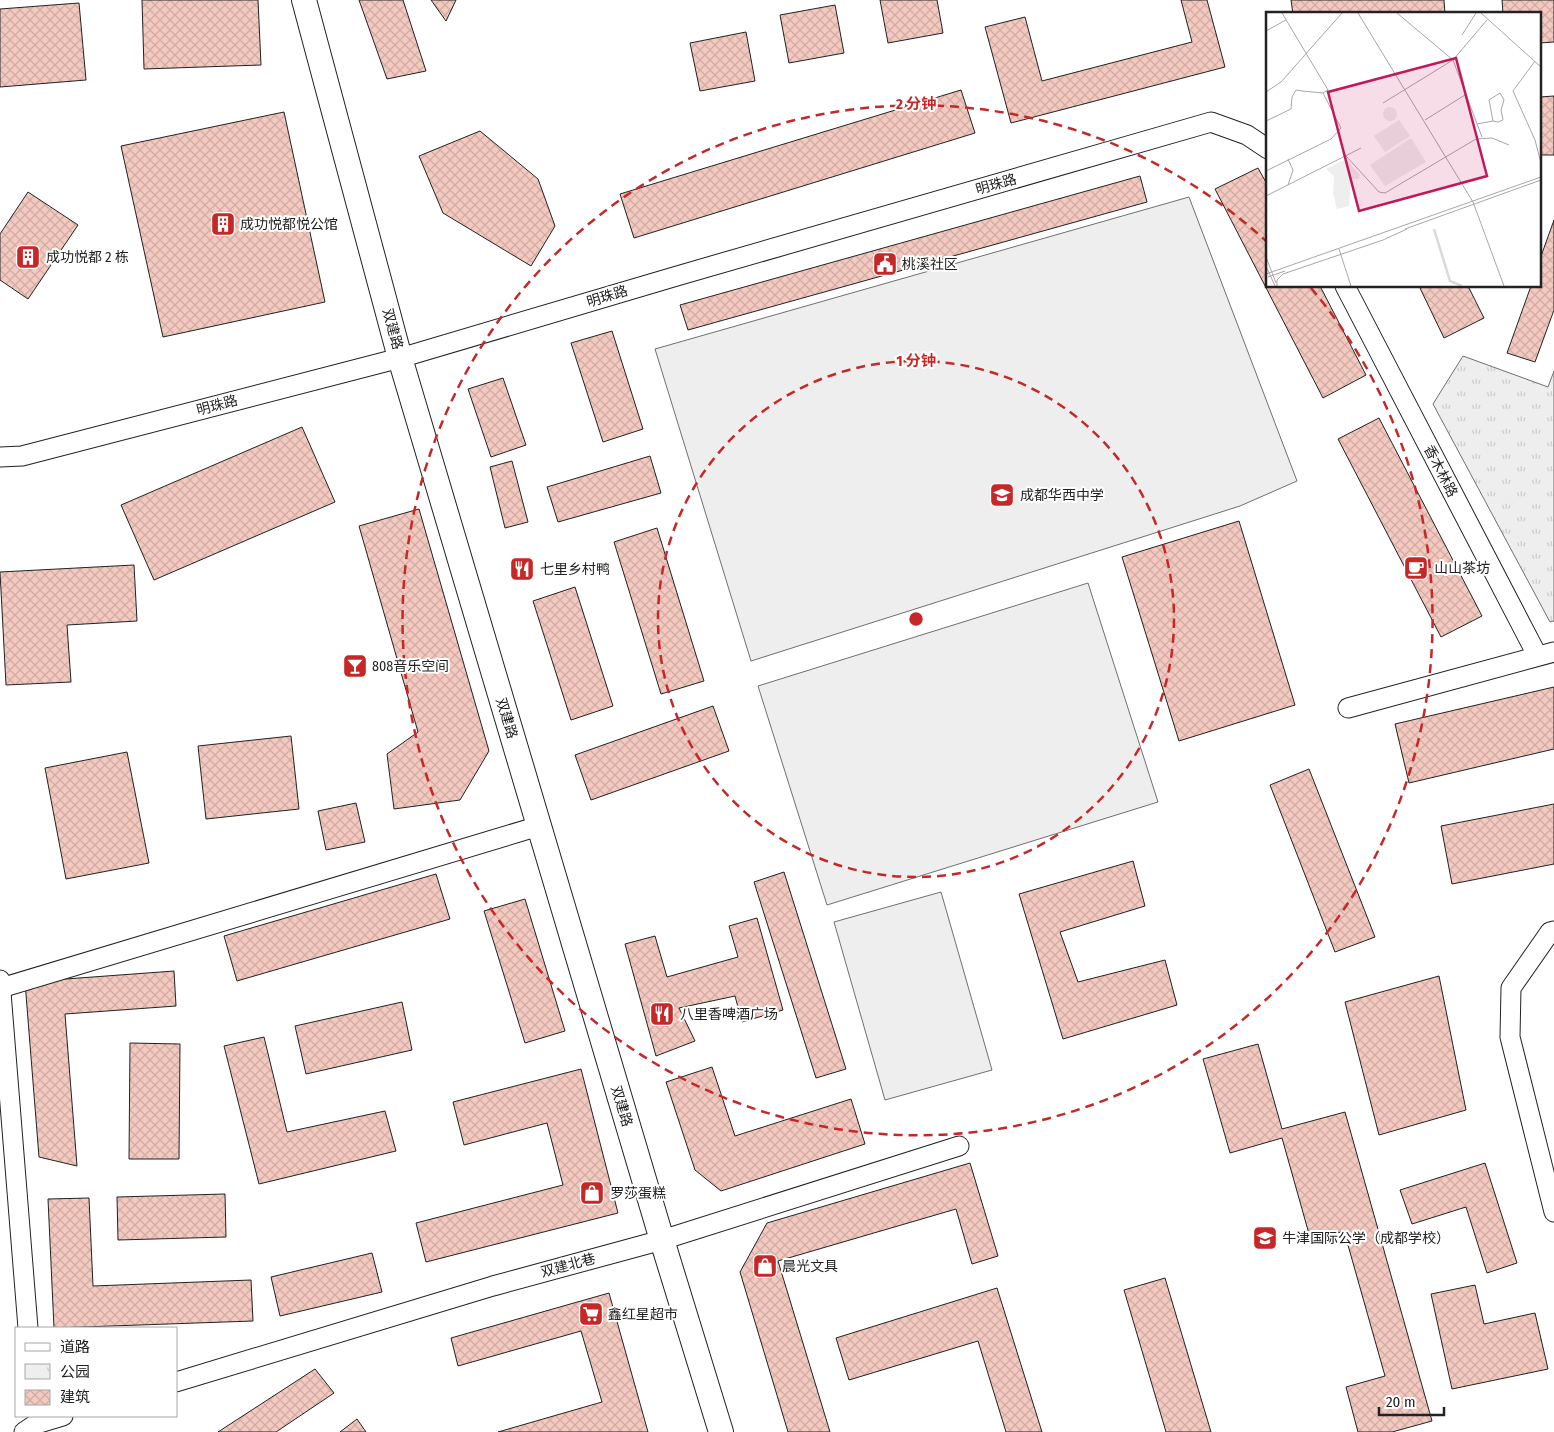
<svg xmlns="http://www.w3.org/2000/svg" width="1554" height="1432" font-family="'Fira Sans Condensed','Noto Sans SC',sans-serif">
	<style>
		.park { fill: url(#park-tufts); stroke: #6f6f6f }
		.pitch { fill: #eee; stroke: #6f6f6f }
		.building { fill: url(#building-cross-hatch); stroke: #222 }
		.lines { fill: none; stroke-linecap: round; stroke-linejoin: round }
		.minor-casing { stroke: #222; stroke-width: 21 }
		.tertiary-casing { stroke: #222; stroke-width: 26 }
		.minor { stroke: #fff; stroke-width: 19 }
		.tertiary { stroke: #fff; stroke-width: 24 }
		.ring { fill: none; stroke: #c62828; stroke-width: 2.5; stroke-dasharray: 9 6 }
		.labels { text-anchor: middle; stroke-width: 4; stroke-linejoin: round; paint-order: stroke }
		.street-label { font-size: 14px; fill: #222; stroke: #fff }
		.poi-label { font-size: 14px; fill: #222; stroke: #fff; text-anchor: start }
		.inset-river { fill: none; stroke: #d9d9d9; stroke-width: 2.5 }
		.inset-road { fill: none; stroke: #a7a7a7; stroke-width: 1 }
		.view { fill: #c2185b; fill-opacity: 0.15; stroke: #c2185b; stroke-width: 2.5 }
		.inset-edge { fill: none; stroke: #222; stroke-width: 2.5 }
		.centre { fill: #c62828; stroke: #fff; stroke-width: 2.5 }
		.ring-label { font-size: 15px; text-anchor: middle; font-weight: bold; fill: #c62828; stroke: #fff; stroke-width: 4; stroke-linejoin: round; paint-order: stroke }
	</style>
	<defs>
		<pattern id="park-tufts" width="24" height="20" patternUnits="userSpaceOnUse" patternTransform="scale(1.25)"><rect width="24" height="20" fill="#eee"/><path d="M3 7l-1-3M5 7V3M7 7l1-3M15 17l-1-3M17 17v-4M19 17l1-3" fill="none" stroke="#ccc"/></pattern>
		<pattern id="building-cross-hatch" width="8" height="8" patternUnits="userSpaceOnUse" patternTransform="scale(1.25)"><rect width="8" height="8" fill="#f3c9c0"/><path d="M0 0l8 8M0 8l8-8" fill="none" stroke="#d0aca5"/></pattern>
	</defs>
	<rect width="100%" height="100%" fill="#fff"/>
	<!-- park -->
	<polygon class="park" points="1463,356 1548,387 1554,371 1554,621 1550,622 1433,404"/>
	<!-- pitch -->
	<g class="pitch">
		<polygon points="1189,197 1297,481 1240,506 751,661 655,349"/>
		<polygon points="1088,583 1158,802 827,905 758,686"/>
		<polygon points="941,892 992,1070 885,1100 834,922"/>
	</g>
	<!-- building -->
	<g class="building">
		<polygon points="142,0 258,0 261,65 144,69"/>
		<polygon points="359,0 403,0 426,71 387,79"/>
		<polygon points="431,0 456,0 446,21"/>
		<polygon points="880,0 937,0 943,33 888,43"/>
		<polygon points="1181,0 1207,0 1225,67 1011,123 985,27 1025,17 1042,81 1192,42"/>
		<polygon points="1291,0 1444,0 1445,14 1293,14"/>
		<polygon points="1502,0 1554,0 1554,42 1540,43 1540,14 1503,14"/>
		<polygon points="79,3 86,80 0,87 0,9"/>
		<polygon points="835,5 844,53 789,63 780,15"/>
		<polygon points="746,32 755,81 700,91 690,43"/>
		<polygon points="961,90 975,133 634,238 620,194"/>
		<polygon points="1554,96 1554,155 1540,155 1540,97"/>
		<polygon points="284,112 325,302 163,337 121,146"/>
		<polygon points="480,131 538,179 555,226 531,266 443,213 419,156"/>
		<polygon points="1258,168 1268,186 1268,286 1320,286 1366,375 1323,398 1215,189"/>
		<polygon points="1140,176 1147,202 688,330 680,305"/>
		<polygon points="28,192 78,225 28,299 0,280 0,234"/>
		<polygon points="1554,220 1554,310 1535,362 1507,353 1531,286 1540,286 1540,259"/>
		<polygon points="1419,286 1468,286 1484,318 1444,338"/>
		<polygon points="612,331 643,429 603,442 571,343"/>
		<polygon points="503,378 526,445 491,457 468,389"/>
		<polygon points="1379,418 1482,616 1441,637 1338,439"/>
		<polygon points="302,427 335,502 154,580 121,505"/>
		<polygon points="650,456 661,493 558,522 547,487"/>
		<polygon points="512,461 528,522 505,528 490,467"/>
		<polygon points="419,509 489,751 460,800 394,809 387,754 418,732 359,526"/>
		<polygon points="1239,521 1295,705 1179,741 1122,557"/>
		<polygon points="657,528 704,681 661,694 614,542"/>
		<polygon points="134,565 137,621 67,625 71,682 6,685 0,572"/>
		<polygon points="575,587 613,706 571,720 533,601"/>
		<polygon points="1554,687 1554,749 1409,783 1395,724"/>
		<polygon points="713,706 729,751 591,800 575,755"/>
		<polygon points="291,736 299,809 206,819 198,746"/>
		<polygon points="127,752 149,863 66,879 45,768"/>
		<polygon points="1309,769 1375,937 1335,952 1270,785"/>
		<polygon points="356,803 365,842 326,850 318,811"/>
		<polygon points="1554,804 1554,864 1452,884 1441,826"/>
		<polygon points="1133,861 1145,906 1060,932 1078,982 1165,960 1177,1005 1063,1039 1019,894"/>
		<polygon points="784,872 846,1069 816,1078 754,882"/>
		<polygon points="436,874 450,919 237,981 224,936"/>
		<polygon points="525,899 565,1031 525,1043 484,911"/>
		<polygon points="757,918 783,1010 742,1022 735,996 679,1008 695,1041 656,1056 625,944 655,936 667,977 738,957 729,926"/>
		<polygon points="174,971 176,1006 65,1014 77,1166 39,1157 25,982"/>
		<polygon points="1439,976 1466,1110 1379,1135 1345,1002"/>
		<polygon points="402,1002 412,1050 306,1074 295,1026"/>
		<polygon points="264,1037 287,1132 385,1111 396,1151 259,1184 224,1046"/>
		<polygon points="130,1043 180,1044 179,1159 129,1159"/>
		<polygon points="1258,1044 1282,1129 1345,1112 1432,1421 1392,1432 1358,1432 1346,1387 1385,1376 1344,1231 1311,1241 1282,1138 1230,1153 1203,1059"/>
		<polygon points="712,1067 735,1136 851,1099 865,1144 721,1191 695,1170 666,1082"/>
		<polygon points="581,1069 618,1213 426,1262 416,1223 563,1185 547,1123 464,1145 453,1102"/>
		<polygon points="970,1163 998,1256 972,1264 956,1209 778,1261 830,1432 788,1432 740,1272 767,1223"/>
		<polygon points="1485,1163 1517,1263 1487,1273 1466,1207 1412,1224 1400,1190"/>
		<polygon points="225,1194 226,1237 118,1240 117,1197"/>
		<polygon points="89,1198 93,1286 251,1280 253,1321 54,1328 48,1199"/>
		<polygon points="372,1253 382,1292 280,1316 271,1277"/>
		<polygon points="1165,1278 1211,1432 1166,1432 1124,1290"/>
		<polygon points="1475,1285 1484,1324 1535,1313 1548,1369 1452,1389 1431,1294"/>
		<polygon points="997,1288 1042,1432 1006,1432 978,1341 849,1380 836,1338"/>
		<polygon points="609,1293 648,1432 498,1432 602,1402 581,1331 458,1366 451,1338"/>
		<polygon points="315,1369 334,1393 276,1432 218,1432"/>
		<polygon points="357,1419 366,1432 340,1432"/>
	</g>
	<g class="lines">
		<defs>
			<g id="minor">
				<polyline points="1345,286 1537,655"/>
				<polyline points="0,457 22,456 400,358 677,276 1211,122 1247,135 1268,149"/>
				<polyline points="1348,708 1554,652"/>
				<polyline points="1554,931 1550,932 1511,988 1510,1037 1554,1212"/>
				<polyline points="0,980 28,1328"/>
				<polyline points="1,988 539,826"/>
				<polyline points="176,1382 493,1286 662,1240 959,1146"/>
				<polyline points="24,1432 36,1424 63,1416"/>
			</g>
			<polyline id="tertiary" points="304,0 400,358 662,1240 721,1432"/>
		</defs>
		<!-- minor casing -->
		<use href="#minor" class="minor-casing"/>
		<!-- tertiary casing -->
		<use href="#tertiary" class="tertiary-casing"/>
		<!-- minor -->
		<use href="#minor" class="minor"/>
		<!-- tertiary -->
		<use href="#tertiary" class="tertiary"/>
	</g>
	<!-- distance rings -->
	<g class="ring">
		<circle cx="916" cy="619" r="258"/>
		<path d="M1311 288A515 515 0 1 1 1267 242"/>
	</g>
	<!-- icons -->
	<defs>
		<symbol id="building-square" viewBox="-11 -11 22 22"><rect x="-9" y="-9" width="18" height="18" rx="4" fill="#c62828" stroke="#fff"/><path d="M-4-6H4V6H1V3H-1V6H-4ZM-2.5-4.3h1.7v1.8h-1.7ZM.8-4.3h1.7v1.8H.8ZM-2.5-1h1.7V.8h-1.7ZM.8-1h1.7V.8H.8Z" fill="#fff"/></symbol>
		<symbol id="civic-square" viewBox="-11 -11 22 22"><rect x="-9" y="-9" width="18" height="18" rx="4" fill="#c62828" stroke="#fff"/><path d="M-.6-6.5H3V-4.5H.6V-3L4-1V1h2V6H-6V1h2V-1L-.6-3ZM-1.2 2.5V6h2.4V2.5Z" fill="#fff"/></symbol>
		<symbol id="school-square" viewBox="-11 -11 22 22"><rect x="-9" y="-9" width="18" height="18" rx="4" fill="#c62828" stroke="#fff"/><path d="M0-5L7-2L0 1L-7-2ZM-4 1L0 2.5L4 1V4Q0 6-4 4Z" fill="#fff"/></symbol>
		<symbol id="cafe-square" viewBox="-11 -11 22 22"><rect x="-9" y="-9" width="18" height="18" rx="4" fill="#c62828" stroke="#fff"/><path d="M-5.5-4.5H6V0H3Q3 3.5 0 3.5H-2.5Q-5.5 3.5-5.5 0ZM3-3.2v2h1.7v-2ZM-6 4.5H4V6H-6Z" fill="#fff"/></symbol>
		<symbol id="restaurant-square" viewBox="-11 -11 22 22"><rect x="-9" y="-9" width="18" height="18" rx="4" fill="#c62828" stroke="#fff"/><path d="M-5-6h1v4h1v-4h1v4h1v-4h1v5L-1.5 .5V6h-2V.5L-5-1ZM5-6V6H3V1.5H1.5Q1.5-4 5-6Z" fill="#fff"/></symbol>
		<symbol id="bar-square" viewBox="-11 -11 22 22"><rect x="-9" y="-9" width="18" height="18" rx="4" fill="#c62828" stroke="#fff"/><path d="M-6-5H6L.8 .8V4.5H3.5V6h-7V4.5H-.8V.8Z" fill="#fff"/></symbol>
		<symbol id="shop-square" viewBox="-11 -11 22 22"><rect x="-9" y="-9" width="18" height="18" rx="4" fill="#c62828" stroke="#fff"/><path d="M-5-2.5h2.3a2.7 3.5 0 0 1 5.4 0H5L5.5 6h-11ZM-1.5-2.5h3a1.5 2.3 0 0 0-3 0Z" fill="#fff"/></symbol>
		<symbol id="supermarket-square" viewBox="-11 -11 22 22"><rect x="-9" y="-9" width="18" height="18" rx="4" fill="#c62828" stroke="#fff"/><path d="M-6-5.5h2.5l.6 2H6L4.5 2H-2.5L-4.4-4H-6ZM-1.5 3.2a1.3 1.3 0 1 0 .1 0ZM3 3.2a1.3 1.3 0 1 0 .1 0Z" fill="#fff"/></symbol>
	</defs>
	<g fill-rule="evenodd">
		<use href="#building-square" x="209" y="210" width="28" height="28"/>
		<use href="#building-square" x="14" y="243" width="28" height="28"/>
		<use href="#civic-square" x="871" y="250" width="28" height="28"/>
		<use href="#school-square" x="988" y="481" width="28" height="28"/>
		<use href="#cafe-square" x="1402" y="554" width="28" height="28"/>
		<use href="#restaurant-square" x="508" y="555" width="28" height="28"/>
		<use href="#bar-square" x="341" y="652" width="28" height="28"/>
		<use href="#restaurant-square" x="648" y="1000" width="28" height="28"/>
		<use href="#shop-square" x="578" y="1179" width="28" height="28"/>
		<use href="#school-square" x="1251" y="1224" width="28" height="28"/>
		<use href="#shop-square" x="751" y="1252" width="28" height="28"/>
		<use href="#supermarket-square" x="577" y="1300" width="28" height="28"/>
	</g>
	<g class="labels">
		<!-- street labels -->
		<g class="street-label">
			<text transform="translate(996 184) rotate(-16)" y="5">明珠路</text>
			<text transform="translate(607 296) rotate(-17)" y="5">明珠路</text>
			<text transform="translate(393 329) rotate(75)" y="5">双建路</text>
			<text transform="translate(217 405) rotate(-15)" y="5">明珠路</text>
			<text transform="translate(1441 471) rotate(63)" y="5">香木林路</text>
			<text transform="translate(507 718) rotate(73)" y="5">双建路</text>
			<text transform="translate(622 1106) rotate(73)" y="5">双建路</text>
			<text transform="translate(568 1265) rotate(-15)" y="5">双建北巷</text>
		</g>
		<!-- poi labels -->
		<g class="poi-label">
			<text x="240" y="229">成功悦都悦公馆</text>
			<text x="46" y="262">成功悦都 2 栋</text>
			<text x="902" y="269">桃溪社区</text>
			<text x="1020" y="500">成都华西中学</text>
			<text x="1434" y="573">山山茶坊</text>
			<text x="540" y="574">七里乡村鸭</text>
			<text x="372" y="671">808音乐空间</text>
			<text x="680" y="1019">八里香啤酒广场</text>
			<text x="610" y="1198">罗莎蛋糕</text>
			<text x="1282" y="1243">牛津国际公学（成都学校）</text>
			<text x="782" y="1271">晨光文具</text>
			<text x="608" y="1319">鑫红星超市</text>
		</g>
	</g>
	<!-- overview -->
	<g transform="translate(1266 12)">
		<rect width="275" height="275" fill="#fff"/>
		<path d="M80 147 94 163 93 167H85L83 194 71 197 67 181 68 164 60 157Z" fill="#eee"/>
		<path d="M117 102a7 7 0 1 1 14 0a7 7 0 1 1-14 0ZM133 108 144 124 119 140 108 124ZM145 126 160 150 119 174 104 153Z" fill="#eee"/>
		<path class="inset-river" d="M168 217 184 269 196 274"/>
		<path class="inset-road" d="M16 1 62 78 57 81M92 1 207 190 238 274M131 1 187 48 216 125M215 1 275 55M0 19 20 8M196 23 210 1M269 49 247 79 269 128 275 151M0 80 15 70 76 1M234 81 238 88 235 98 237 108 232 110 227 109 223 88ZM117 91 187 48 221 8M159 108 199 83M0 109 25 97 26 85 30 78 36 79 57 81 75 116 65 127 0 159M211 112 227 109M80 144 113 180 119 181 210 127 226 126 243 133M22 173 27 158 22 147M0 184 95 136M139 217 275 168M73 237 85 274M0 245 10 271M0 254 9 274M0 262 275 165M2 265 19 259M11 274V268L17 262 117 228 141 217"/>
		<path class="view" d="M190 46 221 164 93 199 62 80Z"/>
		<rect width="275" height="275" class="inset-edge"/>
	</g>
	<circle cx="916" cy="619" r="8" class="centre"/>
	<g class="ring-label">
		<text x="916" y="109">2 分钟</text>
		<text x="916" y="366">1 分钟</text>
	</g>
	<!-- legend -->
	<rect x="15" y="1327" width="162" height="90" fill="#ffffff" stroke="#a7a7a7"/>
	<rect x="25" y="1343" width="25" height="8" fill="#ffffff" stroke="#a7a7a7"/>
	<text x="60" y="1352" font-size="15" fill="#222222">道路</text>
	<rect x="25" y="1364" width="25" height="15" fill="url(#park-tufts)" stroke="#a7a7a7"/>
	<text x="60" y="1377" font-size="15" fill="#222222">公园</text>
	<rect x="25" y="1390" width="25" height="15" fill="url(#building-cross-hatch)" stroke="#a7a7a7"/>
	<text x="60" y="1402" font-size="15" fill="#222222">建筑</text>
	<!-- scale -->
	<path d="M1379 1407v8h65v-8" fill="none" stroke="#222222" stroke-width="2.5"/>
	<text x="1386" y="1407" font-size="15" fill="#222222" stroke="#ffffff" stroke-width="4" paint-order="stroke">20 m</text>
</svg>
